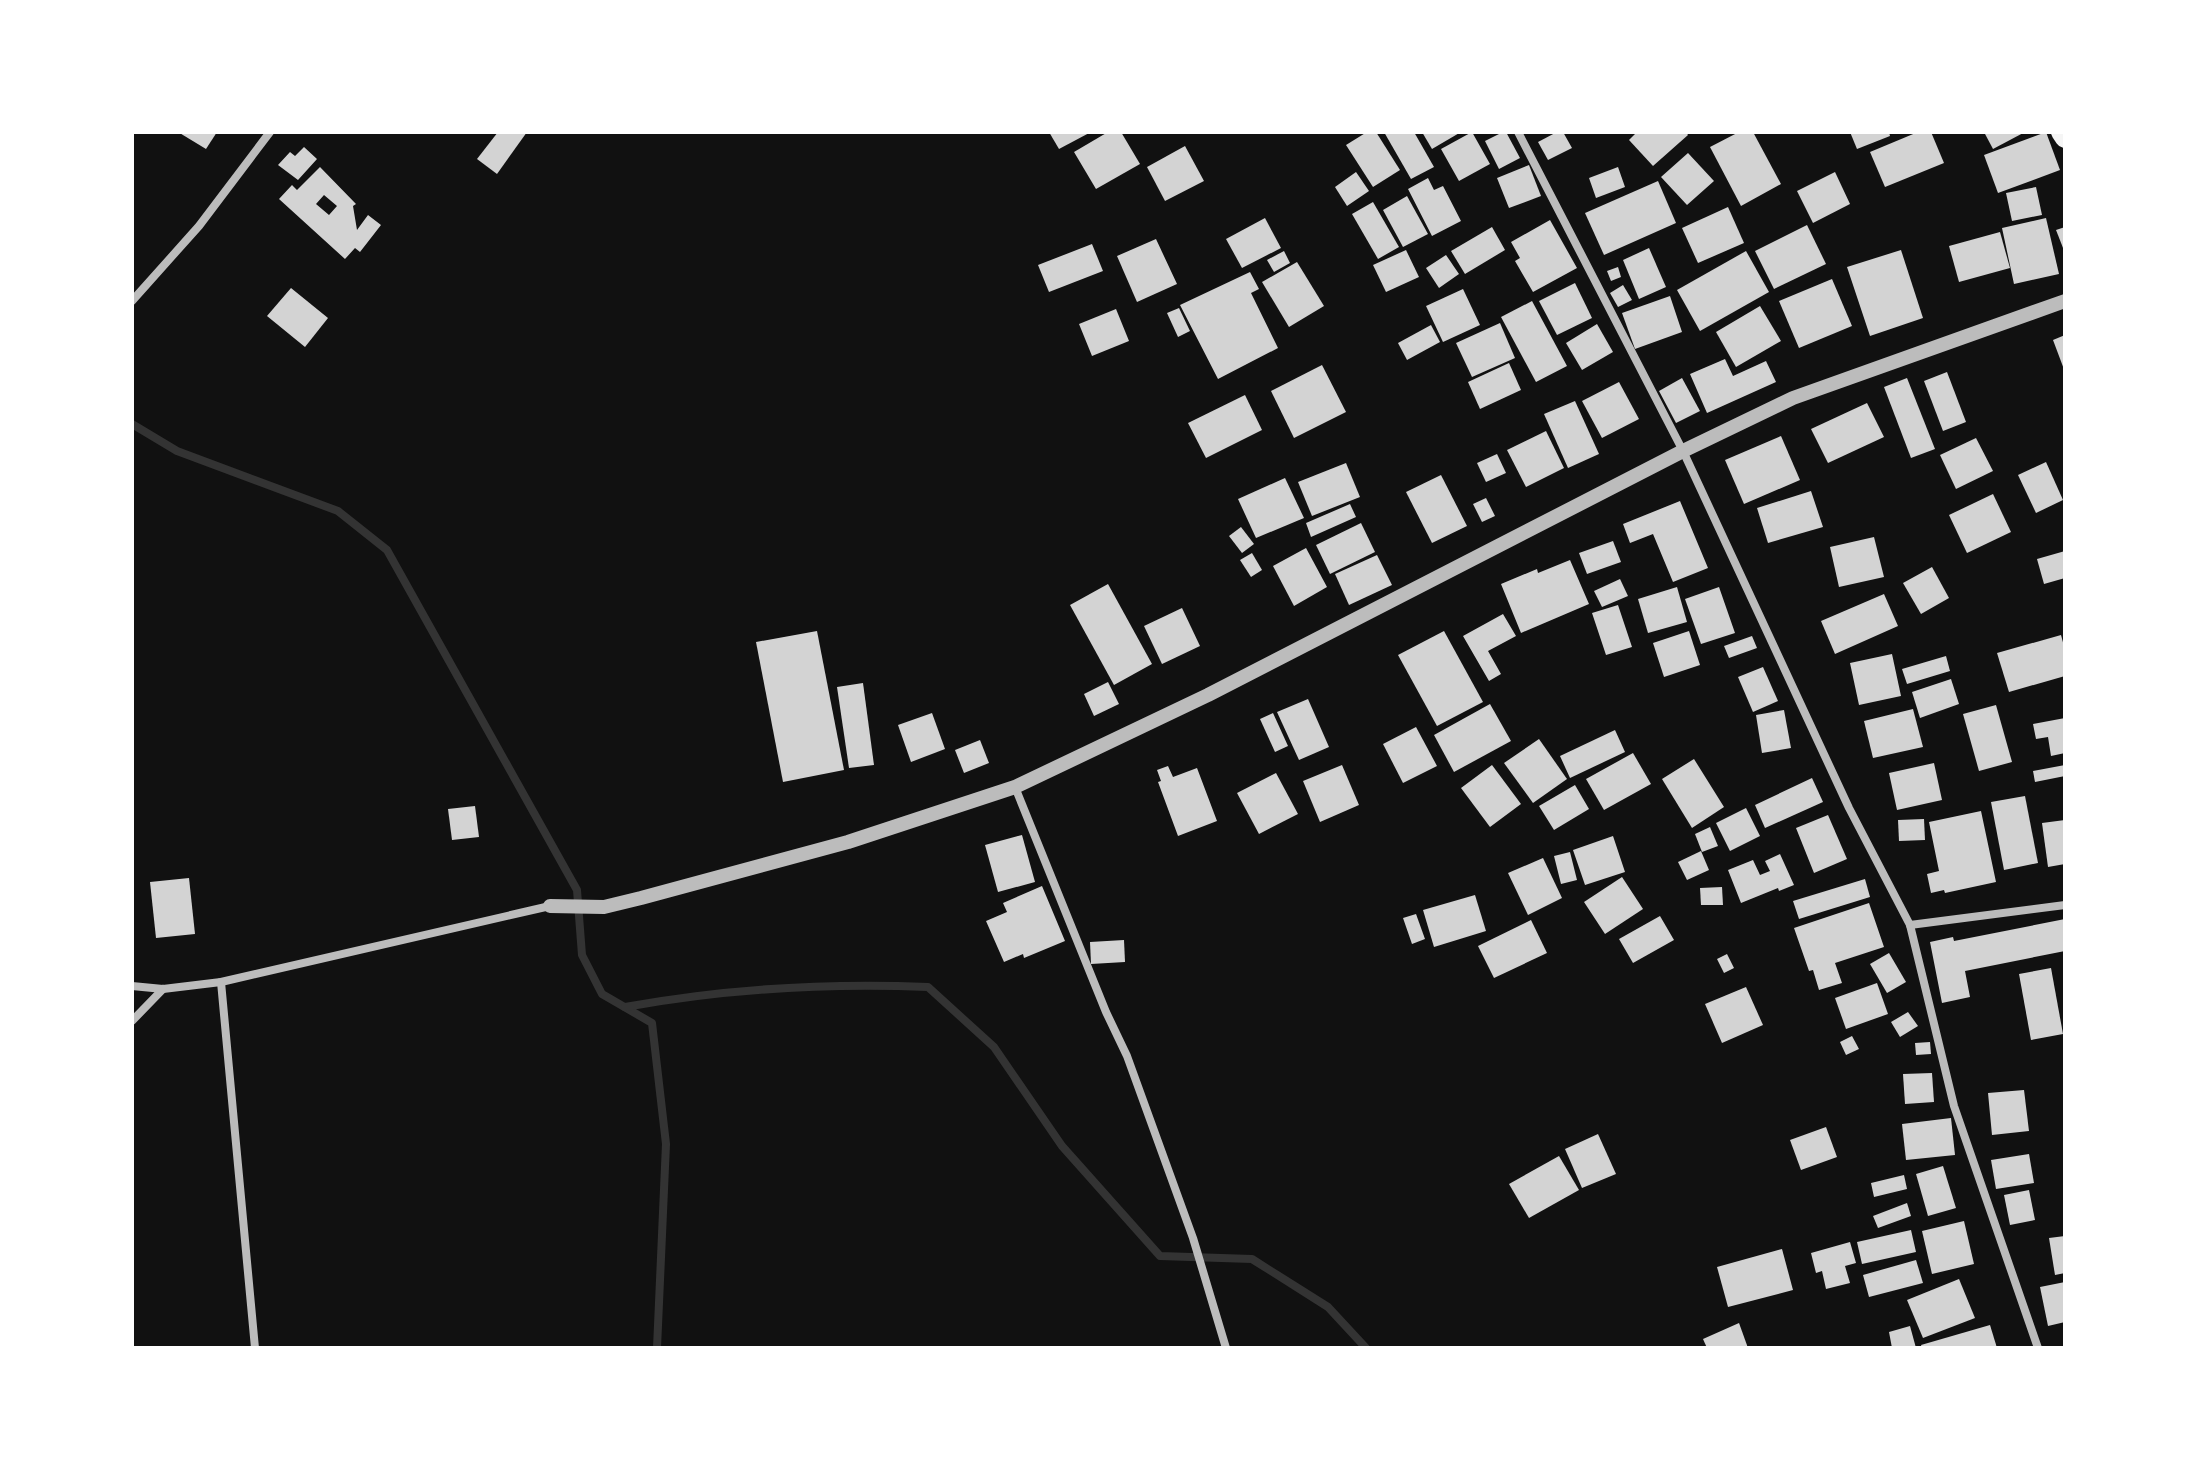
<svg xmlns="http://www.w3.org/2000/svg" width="2197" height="1480" font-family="'Source Serif 4',serif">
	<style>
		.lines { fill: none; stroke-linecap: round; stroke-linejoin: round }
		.stream { stroke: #333; stroke-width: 8 }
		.building { fill: #d3d3d3; fill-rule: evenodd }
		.minor { stroke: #bcbcbc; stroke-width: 8 }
		.tertiary { stroke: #bcbcbc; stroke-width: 14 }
		.primary { stroke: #f5f5f5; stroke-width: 20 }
	</style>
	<rect width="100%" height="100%" fill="#111"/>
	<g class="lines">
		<!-- stream -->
		<g class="stream">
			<polyline points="132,424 177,451 338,511 387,550 577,890 582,955 602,994 652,1023 666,1144 657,1348"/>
			<path d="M625 1007C724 989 827 983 928 987L994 1047 1062 1146 1160 1256 1252 1259 1328 1307 1366 1348"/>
		</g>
	</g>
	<!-- building -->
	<g class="building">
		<polygon points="178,132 217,132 206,149"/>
		<polygon points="498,132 527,132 497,174 477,159"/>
		<polygon points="1049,132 1091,132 1059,149"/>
		<polygon points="1108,132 1121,132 1140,164 1096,189 1074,152"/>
		<polygon points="1367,132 1376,132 1400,170 1373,187 1346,145"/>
		<polygon points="1384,132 1414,132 1434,167 1411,179"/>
		<polygon points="1422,132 1461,132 1432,149"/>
		<polygon points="1472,132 1490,164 1459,181 1441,149"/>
		<polygon points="1503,132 1506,132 1520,158 1499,169 1485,141"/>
		<polygon points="1557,132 1563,132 1572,148 1548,160 1538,142"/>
		<polygon points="1637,132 1686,132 1688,135 1653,166 1629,140"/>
		<polygon points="1739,132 1753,132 1781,184 1741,206 1710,147"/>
		<polygon points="1850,132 1889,132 1890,136 1857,149"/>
		<polygon points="1918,132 1931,132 1944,163 1885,187 1870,152"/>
		<polygon points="1984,132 2025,132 1993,149"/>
		<polygon points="2046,132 2060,170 1998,193 1984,155"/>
		<polygon points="1185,146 1204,181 1165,201 1147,167"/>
		<polygon points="304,147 317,159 298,180 278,165 290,152 295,156"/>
		<polygon points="1688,153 1714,181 1687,205 1661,177"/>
		<polygon points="1529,165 1541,196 1509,208 1497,178"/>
		<path d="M320 167 356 204 353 206 357 230 368 215 381 225 360 252 355 248 345 259 279 199 292 185 297 190ZM324 195 337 206 329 215 316 204Z"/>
		<polygon points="1618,167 1625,187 1596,198 1589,178"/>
		<polygon points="1356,172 1369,191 1347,206 1335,187"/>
		<polygon points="1835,172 1850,204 1813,223 1797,191"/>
		<polygon points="1428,178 1434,190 1443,186 1461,221 1432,236 1408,189"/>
		<polygon points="1658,181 1676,223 1604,255 1585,213"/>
		<polygon points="2036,187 2042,215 2012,221 2006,193"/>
		<polygon points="1407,196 1428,234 1403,247 1383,210"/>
		<polygon points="1373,202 1399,247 1378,259 1352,214"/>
		<polygon points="1728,207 1744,243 1698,263 1682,228"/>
		<polygon points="1265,218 1281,248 1242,268 1226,239"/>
		<polygon points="2046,218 2059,274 2014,284 2002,228"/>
		<polygon points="1550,220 1577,268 1533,292 1515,261 1520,258 1511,242"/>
		<polygon points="1807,225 1826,264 1774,289 1755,251"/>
		<polygon points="1492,227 1505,250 1465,274 1451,251"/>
		<polygon points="2065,227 2065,253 2056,230"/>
		<polygon points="2000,232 2010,268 1959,282 1949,246"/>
		<polygon points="1156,239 1177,284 1137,302 1117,256"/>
		<polygon points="1092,244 1103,271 1049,292 1038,265"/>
		<polygon points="1649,248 1666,287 1639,299 1623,260"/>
		<polygon points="1406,250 1419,277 1386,292 1373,265"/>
		<polygon points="1901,250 1923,318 1870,336 1847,267"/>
		<polygon points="1284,251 1290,263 1274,272 1267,260"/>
		<polygon points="1746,251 1769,292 1700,331 1677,290"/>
		<polygon points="1446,255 1459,274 1439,288 1426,268"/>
		<polygon points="1297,262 1324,306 1289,327 1262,282"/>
		<polygon points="1618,267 1621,277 1611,281 1607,271"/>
		<polygon points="1250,272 1259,289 1251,293 1278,348 1218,379 1180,305"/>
		<polygon points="1832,279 1852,326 1799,348 1779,301"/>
		<polygon points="1575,283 1592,318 1557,335 1539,301"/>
		<polygon points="1623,285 1632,300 1618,307 1610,293"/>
		<polygon points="291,288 328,318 305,347 267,316"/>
		<polygon points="1463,289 1480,325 1443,342 1426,306"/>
		<polygon points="1670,296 1682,332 1635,349 1622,313"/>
		<polygon points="1532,301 1567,366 1536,382 1501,317"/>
		<polygon points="1760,306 1781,341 1736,367 1716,332"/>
		<polygon points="1179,308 1190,331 1178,337 1167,313"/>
		<polygon points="1116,309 1129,341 1092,356 1079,324"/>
		<polygon points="1500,323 1515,358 1472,377 1456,343"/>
		<polygon points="1597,324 1613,352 1582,370 1566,343"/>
		<polygon points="1431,325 1440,342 1407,360 1398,343"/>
		<polygon points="2065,335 2065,372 2053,340"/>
		<polygon points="1725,359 1733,376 1766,361 1776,382 1707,413 1690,374"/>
		<polygon points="1509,363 1521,390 1480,409 1468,382"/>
		<polygon points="1322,365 1346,412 1294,438 1271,391"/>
		<polygon points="1947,372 1966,422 1943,431 1924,381"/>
		<polygon points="1682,378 1700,411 1676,423 1659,391"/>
		<polygon points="1907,378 1935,449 1911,458 1884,387"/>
		<polygon points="1619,382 1639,419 1602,438 1582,401"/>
		<polygon points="1245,395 1262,430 1206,458 1188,423"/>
		<polygon points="1575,401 1599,454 1568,468 1544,414"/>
		<polygon points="1867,403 1884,437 1828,463 1811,429"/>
		<polygon points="1546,431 1564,468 1526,487 1507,450"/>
		<polygon points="1781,436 1800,480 1744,504 1725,460"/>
		<polygon points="1976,438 1993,471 1956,489 1940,455"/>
		<polygon points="1497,454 1506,473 1486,482 1477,463"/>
		<polygon points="2046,462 2063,500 2036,513 2018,475"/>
		<polygon points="1346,463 1360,497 1312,516 1298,482"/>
		<polygon points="1441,475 1467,526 1432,543 1406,492"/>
		<polygon points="1285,478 1304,518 1256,538 1238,499"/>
		<polygon points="1811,491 1823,527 1768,543 1757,508"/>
		<polygon points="1993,494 2011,532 1967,553 1949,515"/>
		<polygon points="1486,498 1495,516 1482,522 1473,504"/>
		<polygon points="1680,501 1708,568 1673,582 1653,534 1630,543 1623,524"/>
		<polygon points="1350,504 1356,517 1311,537 1306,523"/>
		<polygon points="1361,523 1375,552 1330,574 1316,545"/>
		<polygon points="1241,527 1254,544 1242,553 1229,536"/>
		<polygon points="1874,537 1884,577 1839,587 1830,547"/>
		<polygon points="1613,541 1621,562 1587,574 1579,553"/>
		<polygon points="1306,548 1327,587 1294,606 1273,566"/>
		<polygon points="2065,551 2065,578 2044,584 2037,559"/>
		<polygon points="1252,553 1262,570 1251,577 1240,560"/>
		<polygon points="1377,555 1392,585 1349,605 1335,574"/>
		<polygon points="1570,560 1589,604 1521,633 1501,584 1537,569 1538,573"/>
		<polygon points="1932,567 1949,598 1921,614 1903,583"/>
		<polygon points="1620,579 1628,596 1602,607 1594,591"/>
		<polygon points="1108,584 1152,664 1114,685 1070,605"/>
		<polygon points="1677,587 1687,622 1648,633 1638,599"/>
		<polygon points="1719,587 1735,633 1701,644 1685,599"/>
		<polygon points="1884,594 1898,626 1835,654 1821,621"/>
		<polygon points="1618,605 1632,647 1606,655 1592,613"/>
		<polygon points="1182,608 1200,646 1162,664 1144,626"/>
		<polygon points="1503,614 1516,636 1488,651 1501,674 1489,681 1463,636"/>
		<polygon points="817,631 844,770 783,782 756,642"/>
		<polygon points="1444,631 1483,702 1437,726 1398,655"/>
		<polygon points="1689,631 1700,665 1664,677 1653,643"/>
		<polygon points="2061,635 2065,650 2065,676 2009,692 1997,653"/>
		<polygon points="1752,636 1757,648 1729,658 1724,646"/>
		<polygon points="1892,654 1901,696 1859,705 1850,663"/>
		<polygon points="1946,656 1950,671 1907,684 1902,669"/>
		<polygon points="1763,667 1778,701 1753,712 1738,677"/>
		<polygon points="1951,679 1959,704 1920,718 1912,692"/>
		<polygon points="1108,682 1119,704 1094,716 1084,694"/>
		<polygon points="863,683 874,765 849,768 837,687"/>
		<polygon points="1308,699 1329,747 1299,760 1277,712"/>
		<polygon points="1490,704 1511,741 1454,772 1434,735"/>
		<polygon points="1996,705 2012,762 1979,771 1963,714"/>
		<polygon points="1913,709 1923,747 1873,758 1864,721"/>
		<polygon points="1784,710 1791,748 1762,753 1756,715"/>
		<polygon points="932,713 945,749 911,762 898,725"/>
		<polygon points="1273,713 1288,746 1275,752 1260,719"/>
		<polygon points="2065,718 2065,753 2051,756 2048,737 2036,739 2033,724"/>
		<polygon points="1416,727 1437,766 1403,783 1383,744"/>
		<polygon points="1615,730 1625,752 1570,778 1560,756"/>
		<polygon points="1539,739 1567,779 1533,803 1504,763"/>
		<polygon points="980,740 989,763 964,773 955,750"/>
		<polygon points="1633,753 1651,784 1604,810 1586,779"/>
		<polygon points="1694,759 1724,807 1692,828 1662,779"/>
		<polygon points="1934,763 1942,800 1897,810 1889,773"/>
		<polygon points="1342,765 1359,805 1320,822 1303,781"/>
		<polygon points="1492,765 1521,804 1490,827 1461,788"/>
		<polygon points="2065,765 2065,776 2035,782 2033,771"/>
		<polygon points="1168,766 1173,777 1197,768 1217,821 1178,836 1158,782 1161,781 1157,770"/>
		<polygon points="1276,773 1298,814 1259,834 1237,793"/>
		<polygon points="1812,778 1823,802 1765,828 1755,805"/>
		<polygon points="1575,785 1589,809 1554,830 1539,806"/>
		<polygon points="2025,796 2038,863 2004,870 1991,802"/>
		<polygon points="475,806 479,837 452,840 448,809"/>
		<polygon points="1746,808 1760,836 1730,851 1716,823"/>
		<polygon points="1981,811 1996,882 1945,893 1944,890 1931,893 1927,874 1939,871 1929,822"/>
		<polygon points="1828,815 1847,859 1814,873 1796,828"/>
		<polygon points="1924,819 1925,840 1899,841 1898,820"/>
		<polygon points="2065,820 2065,864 2048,867 2042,823"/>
		<polygon points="1710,827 1718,846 1702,852 1695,834"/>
		<polygon points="1022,835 1035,882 998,892 985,845"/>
		<polygon points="1613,836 1625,872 1585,885 1573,850"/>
		<polygon points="1701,851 1709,870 1687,880 1678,862"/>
		<polygon points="1570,852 1577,880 1561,884 1554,856"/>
		<polygon points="1780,854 1794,885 1779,891 1778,888 1741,903 1728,870 1753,860 1760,875 1770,871 1765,861"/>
		<polygon points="1543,858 1562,898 1528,915 1508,873"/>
		<polygon points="1622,877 1643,909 1605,934 1584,902"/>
		<polygon points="189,878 195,934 156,938 150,882"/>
		<polygon points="1865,879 1870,897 1799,919 1793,901"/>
		<polygon points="1042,886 1065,941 1024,958 1023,954 1004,962 986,921 1007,912 1003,903"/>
		<polygon points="1722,887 1723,905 1701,905 1700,888"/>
		<polygon points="1475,895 1486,931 1434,947 1423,910"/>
		<polygon points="1869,903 1884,947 1835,963 1842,983 1819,990 1813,970 1809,971 1794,928"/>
		<polygon points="1416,914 1425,939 1412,944 1403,918"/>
		<polygon points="1660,916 1674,940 1633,963 1619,939"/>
		<polygon points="2065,919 2065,951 1965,971 1970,997 1942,1003 1930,942 1953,937 1954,941"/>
		<polygon points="1531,920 1547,953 1494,978 1478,946"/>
		<polygon points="1124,940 1125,962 1091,964 1090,942"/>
		<polygon points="1889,953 1906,982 1887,993 1870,964"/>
		<polygon points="1727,954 1734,968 1724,973 1717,959"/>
		<polygon points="2051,968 2063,1034 2031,1040 2019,974"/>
		<polygon points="1877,983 1888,1014 1846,1029 1835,998"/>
		<polygon points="1746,987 1763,1025 1722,1043 1705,1004"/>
		<polygon points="1908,1012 1918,1026 1900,1037 1891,1022"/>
		<polygon points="1852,1036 1859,1049 1846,1055 1840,1042"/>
		<polygon points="1930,1042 1931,1054 1916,1055 1915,1043"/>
		<polygon points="1932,1073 1934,1102 1905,1104 1903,1074"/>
		<polygon points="2024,1090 2029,1131 1992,1135 1988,1093"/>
		<polygon points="1951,1118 1955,1155 1906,1160 1902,1124"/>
		<polygon points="1826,1127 1837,1157 1801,1170 1790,1140"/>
		<polygon points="1598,1134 1616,1174 1582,1188 1565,1149"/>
		<polygon points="2029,1154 2034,1183 1996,1189 1991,1160"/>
		<polygon points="1559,1156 1579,1190 1529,1218 1509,1184"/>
		<polygon points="1943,1166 1956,1208 1928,1216 1916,1174"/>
		<polygon points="1904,1175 1907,1189 1874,1197 1871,1183"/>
		<polygon points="2029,1190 2035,1220 2010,1225 2004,1195"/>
		<polygon points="1907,1203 1911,1216 1878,1228 1873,1216"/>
		<polygon points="1964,1221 1974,1264 1932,1274 1922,1231"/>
		<polygon points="1911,1230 1916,1252 1862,1264 1857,1242"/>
		<polygon points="2065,1236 2065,1273 2055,1275 2049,1238"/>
		<polygon points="1850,1242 1856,1263 1845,1266 1850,1283 1826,1289 1822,1271 1816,1273 1811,1253"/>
		<polygon points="1782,1249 1793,1290 1728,1307 1717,1267"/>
		<polygon points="1916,1260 1923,1283 1869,1297 1863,1275"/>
		<polygon points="1959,1279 1975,1318 1923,1338 1907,1300"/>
		<polygon points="2065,1282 2065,1322 2048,1326 2040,1287"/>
		<polygon points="1739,1323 1748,1348 1707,1348 1703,1339"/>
		<polygon points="1990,1325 1997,1348 1922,1348 1921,1345"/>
		<polygon points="1910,1326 1916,1348 1892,1348 1889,1332"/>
	</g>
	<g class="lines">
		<!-- minor -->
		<g class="minor">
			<polyline points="1518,132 1683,451 1849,808 1910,925 1954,1106 2038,1348"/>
			<polyline points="132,301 199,226 270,132"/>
			<polyline points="1015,787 1106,1012 1127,1056 1193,1238 1226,1348"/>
			<polyline points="1910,925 2065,905"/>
			<polyline points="221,982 255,1348"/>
			<polyline points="132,986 163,989 221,982 550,906"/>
			<polyline points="132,1021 163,989"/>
		</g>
		<!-- tertiary -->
		<polyline class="tertiary" points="550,906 604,907 641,898 848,842 1015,787 1208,695 1683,451 1793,398 2065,301"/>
		<!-- primary -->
		<polyline class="primary" points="2061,132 2065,138"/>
	</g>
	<!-- border -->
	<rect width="2197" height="1480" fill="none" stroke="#ffffff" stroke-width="268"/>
</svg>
